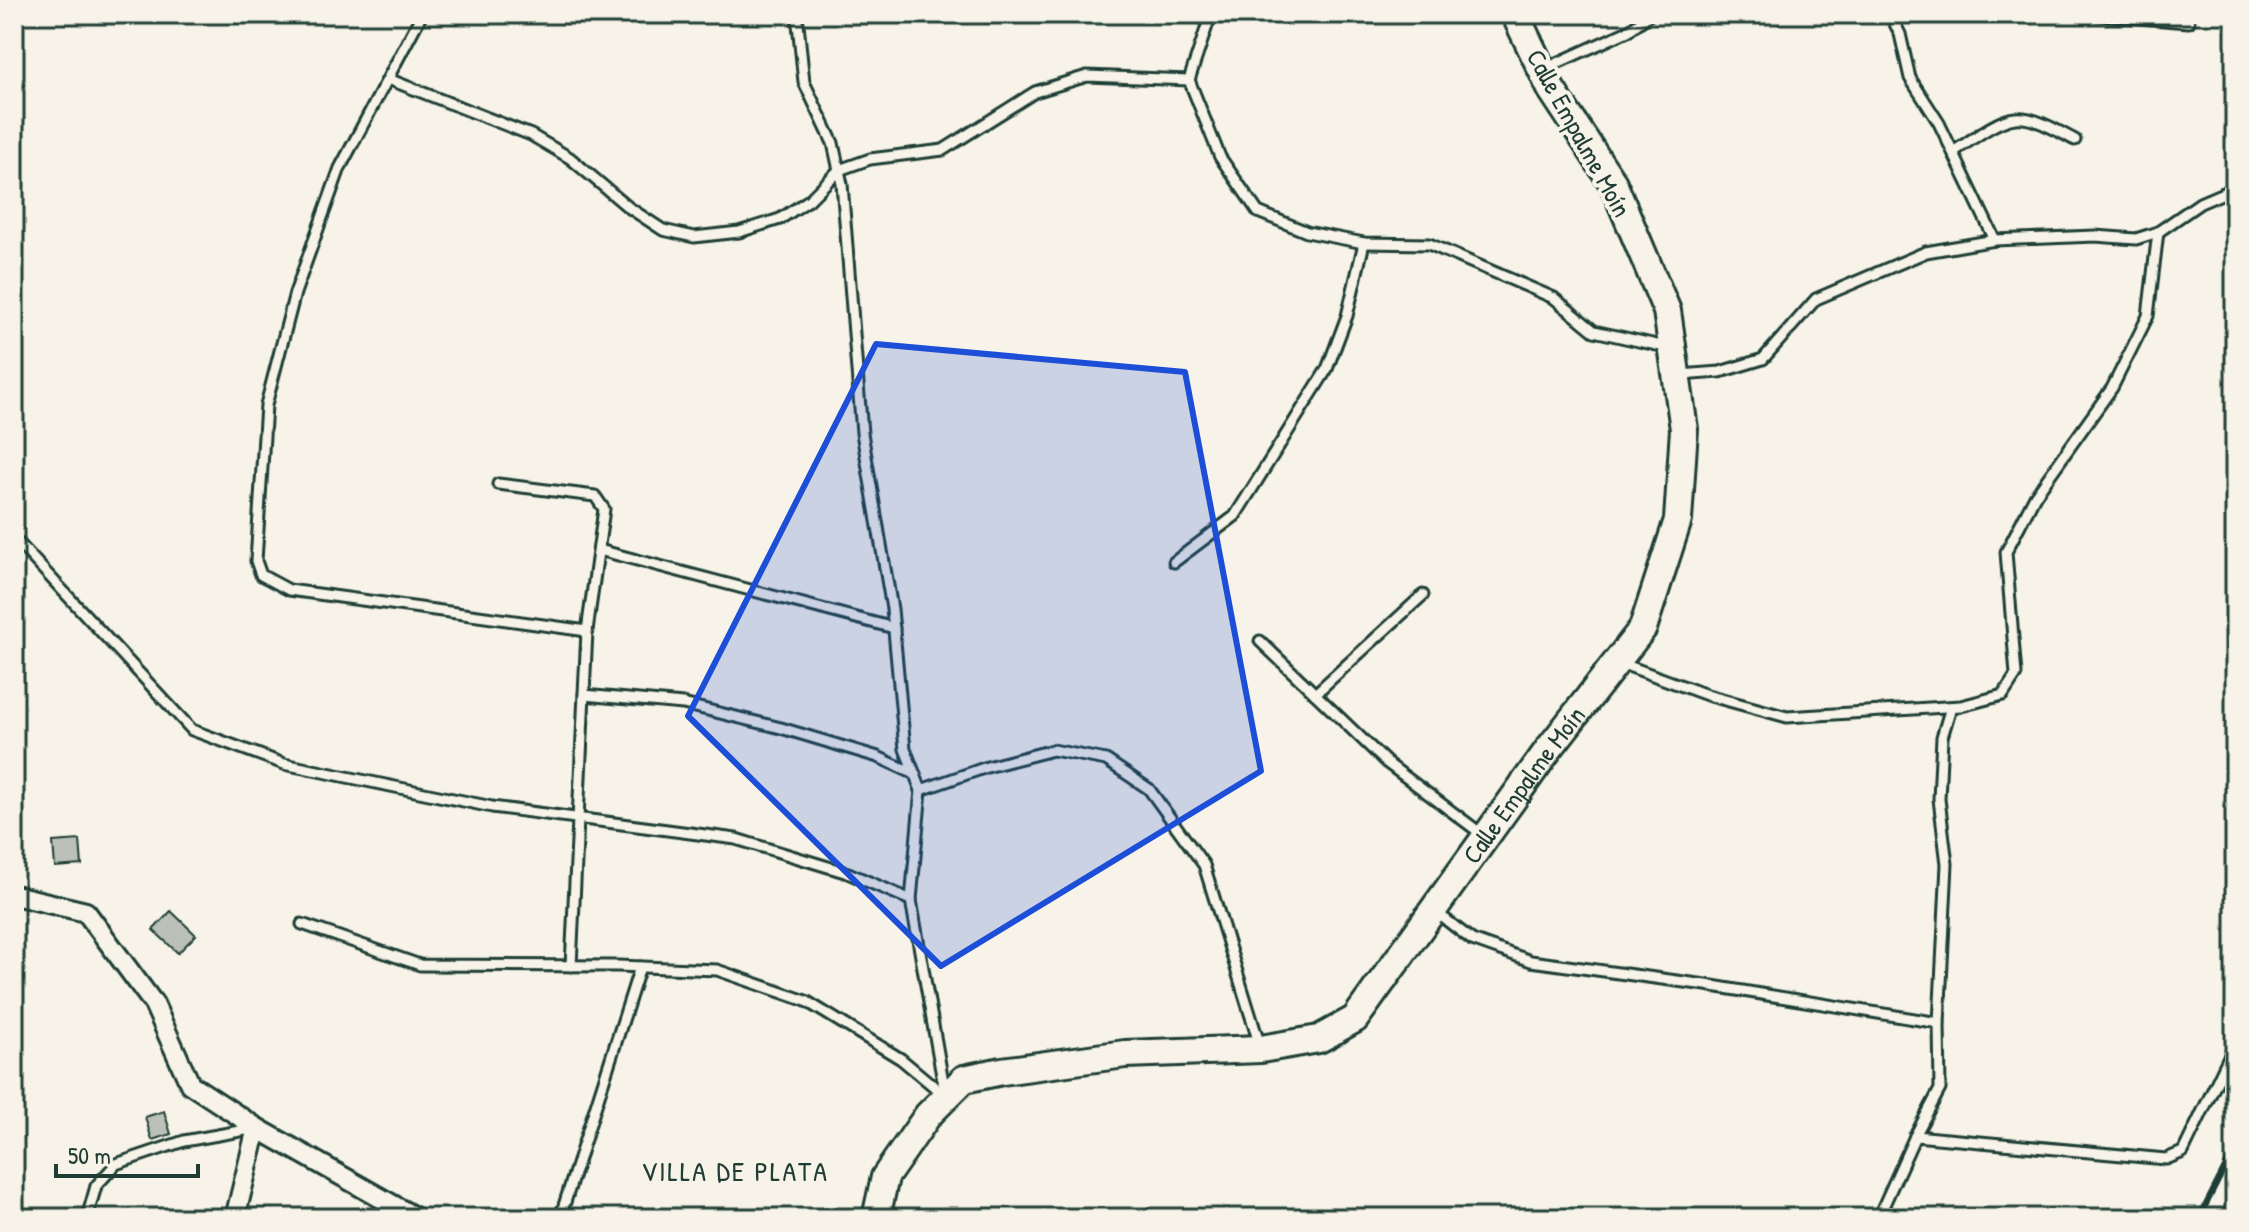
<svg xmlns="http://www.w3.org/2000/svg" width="2249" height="1232" font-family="'Patrick Hand',sans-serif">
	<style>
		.building { fill: #bbc1b6; stroke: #1f3d34; stroke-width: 2 }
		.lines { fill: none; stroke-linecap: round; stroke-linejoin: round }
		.lane-casing { stroke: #1f3d34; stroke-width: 15 }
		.street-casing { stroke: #1f3d34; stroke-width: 24 }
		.secondary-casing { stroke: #1f3d34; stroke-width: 32 }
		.lane { stroke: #f7f3e8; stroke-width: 9 }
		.street { stroke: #f7f3e8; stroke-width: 18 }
		.secondary { stroke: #f7f3e8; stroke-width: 26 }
		.rail { stroke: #1f3d34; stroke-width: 6 }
		.marked { fill: #1d4ed8; fill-opacity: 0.2; stroke: #1d4ed8; stroke-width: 6; stroke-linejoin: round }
		.labels { text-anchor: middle; stroke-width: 8; stroke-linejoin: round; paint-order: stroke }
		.street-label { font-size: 26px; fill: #1f3d34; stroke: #f7f3e8 }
		.neighbourhood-label { font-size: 28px; letter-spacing: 2px; fill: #1f3d34; stroke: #f7f3e8 }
	</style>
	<rect width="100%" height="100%" fill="#f7f3e8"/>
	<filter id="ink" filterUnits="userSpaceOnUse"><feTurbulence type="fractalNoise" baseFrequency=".0125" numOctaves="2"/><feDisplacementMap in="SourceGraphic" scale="16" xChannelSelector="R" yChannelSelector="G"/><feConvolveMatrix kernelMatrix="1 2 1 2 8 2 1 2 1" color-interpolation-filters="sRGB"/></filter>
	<g filter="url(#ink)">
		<!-- building -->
		<g class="building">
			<polygon points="80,840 82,865 55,867 53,842"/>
			<polygon points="171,911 196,935 178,953 153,930"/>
			<polygon points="164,1111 171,1134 152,1140 145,1117"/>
		</g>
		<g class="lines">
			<defs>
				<g id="lane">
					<polyline points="422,14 340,168 295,293 266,405 256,561 261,575 289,590 587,631"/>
					<polyline points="797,14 804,82 833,143 842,184 862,433 892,609 905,749 921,790 911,900 945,1093"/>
					<polyline points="1890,14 1900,34 1910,78 1939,123 1995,240"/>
					<polyline points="2087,14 2189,22"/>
					<polyline points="1544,69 1628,31 1650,14"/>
					<polyline points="388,79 531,135 570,158 628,207 663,230 694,237 739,232 780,219 809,200 839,170 870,159 943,150 1035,92 1087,76 1189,80 1220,157 1258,212 1307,232 1364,243 1429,244 1554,298 1594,331 1670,348"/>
					<polyline points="1189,80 1208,23 1208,14"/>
					<path d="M1953 152C1969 142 1996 120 2015 118 2035 116 2059 132 2075 140"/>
					<polyline points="1680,375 1720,372 1763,359 1816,299 1926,252 1995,240 2095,236 2136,239 2158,232 2200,203 2235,188"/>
					<polyline points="498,484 595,496 604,509 587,631 571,966"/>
					<polyline points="14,538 192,730 284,764 492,807 736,839 848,873 911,900"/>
					<polyline points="599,550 894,628"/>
					<polyline points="1174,562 1235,516 1327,369 1347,316 1364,243"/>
					<polyline points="1260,641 1387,763 1483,835"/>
					<polyline points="1620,663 1707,695 1787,717 1961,706 2003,695 2016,675 2006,552 2035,496 2112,388 2148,316 2158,232"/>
					<polyline points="1315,694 1423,595"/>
					<polyline points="584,695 683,704 781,728 878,757 915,774"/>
					<polyline points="921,790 987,767 1053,750 1106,760 1149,789 1204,865 1260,1046"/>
					<polyline points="1436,912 1472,940 1531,961 1706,985 1939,1023 1947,864 1939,799 1942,737 1951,707"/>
					<polyline points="302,924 420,965 618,966 717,970 806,1001 901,1059 943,1094"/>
					<polyline points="1915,1136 2166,1159 2183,1152 2235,1044"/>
					<polyline points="87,1218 96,1186 116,1164 184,1141 257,1128"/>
					<polyline points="560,1218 640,967"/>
					<polyline points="1878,1218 1915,1136 1940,1089 1939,1023"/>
				</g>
				<g id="street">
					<polyline points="14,895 86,912 154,1004 190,1084 257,1128 416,1218"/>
					<polyline points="235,1218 257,1128"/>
				</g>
				<g id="secondary">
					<path id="s1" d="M876 1218 885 1177 928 1115 964 1079 1002 1071 1125 1054 1261 1049 1319 1039 1355 1019 1548 750 1643 628 1678 520 1684 429 1667 311 1613 183 1551 89 1515 14"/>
				</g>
			</defs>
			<!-- lane casing -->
			<use href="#lane" class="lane-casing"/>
			<!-- street casing -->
			<use href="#street" class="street-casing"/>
			<!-- secondary casing -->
			<use href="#secondary" class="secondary-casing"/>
			<!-- lane -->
			<use href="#lane" class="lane"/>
			<!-- street -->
			<use href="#street" class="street"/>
			<!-- secondary -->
			<use href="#secondary" class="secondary"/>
			<!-- rail -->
			<polyline class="rail" points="2199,1218 2235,1148"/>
		</g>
	</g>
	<!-- marked area -->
	<path class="marked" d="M876 344 1185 372 1261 771 941 966 688 716Z"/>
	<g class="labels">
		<!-- street labels -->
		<g class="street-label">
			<text transform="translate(1579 133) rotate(61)" y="9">Calle Empalme Moín</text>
			<text dy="9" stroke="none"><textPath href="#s1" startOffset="856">Calle Empalme Moín</textPath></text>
		</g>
		<!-- neighbourhood labels -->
		<g class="neighbourhood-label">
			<text x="735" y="1181">VILLA DE PLATA</text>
		</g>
	</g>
	<!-- margin -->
	<rect width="2249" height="1232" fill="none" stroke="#f7f3e8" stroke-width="48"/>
	<rect x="24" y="24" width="2201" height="1184" fill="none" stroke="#1f3d34" stroke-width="3" filter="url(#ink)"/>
	<!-- scale -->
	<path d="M56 1164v12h142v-12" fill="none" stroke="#1f3d34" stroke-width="4"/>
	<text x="68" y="1164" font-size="24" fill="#1f3d34" stroke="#f7f3e8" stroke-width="6" paint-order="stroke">50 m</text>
</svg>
